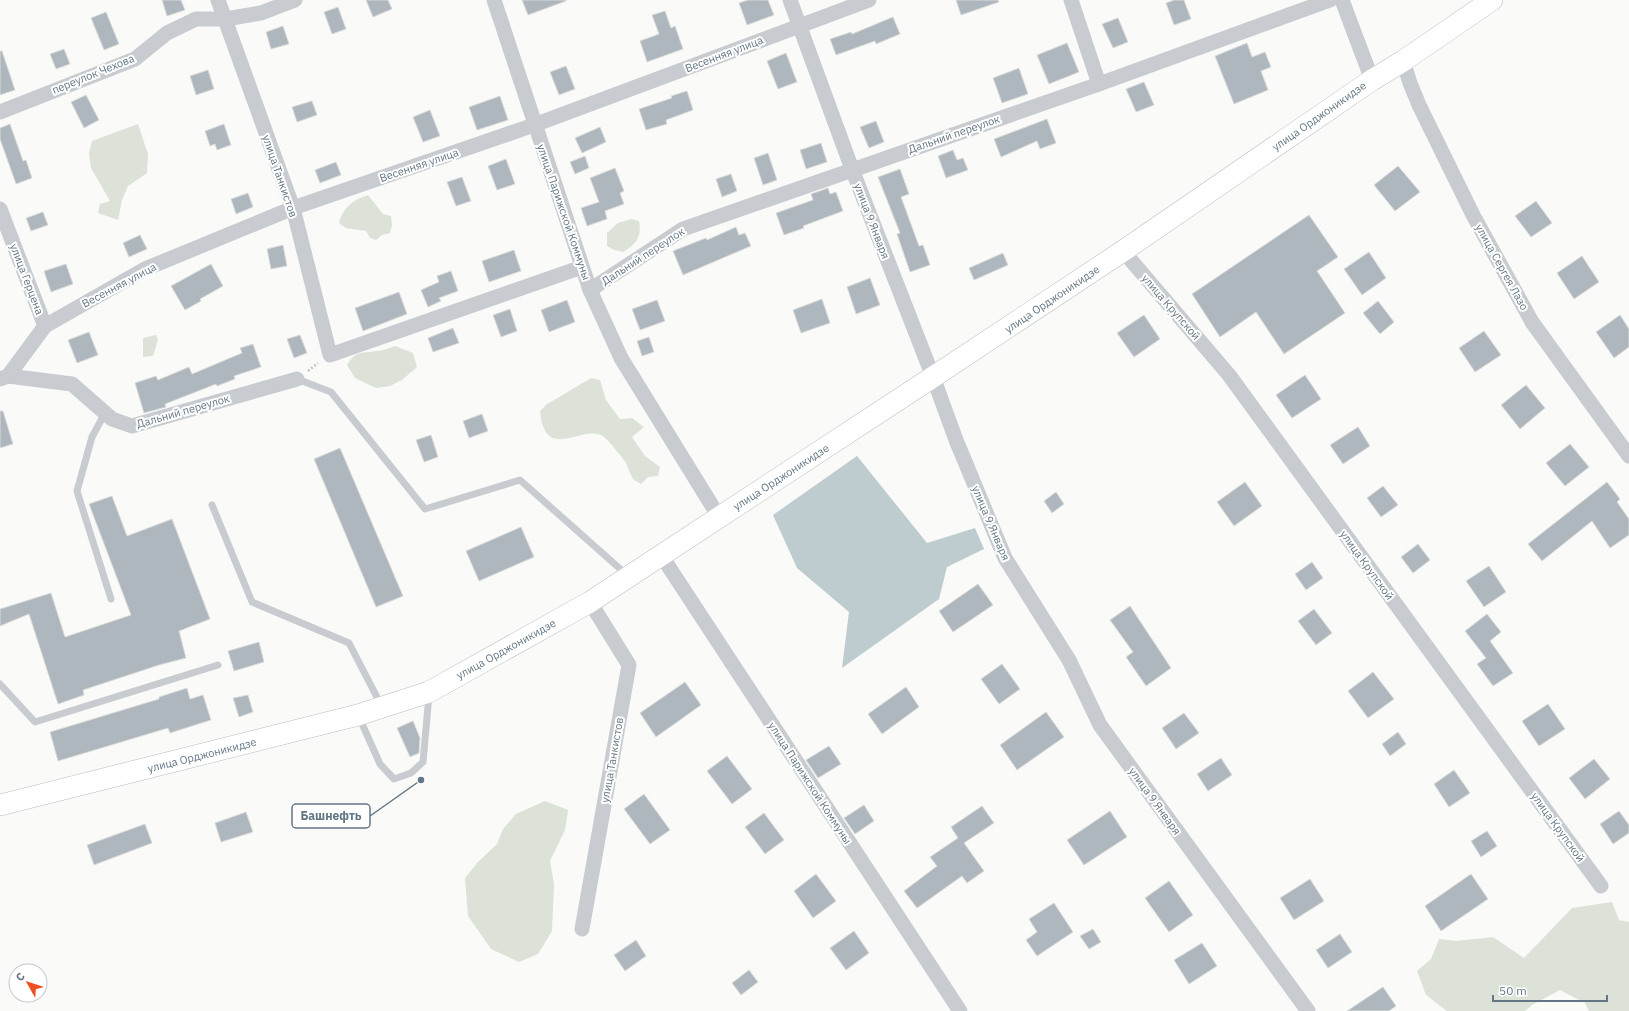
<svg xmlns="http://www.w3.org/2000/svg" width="1629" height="1011" font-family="'IBM Plex Sans',sans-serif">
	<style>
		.green { fill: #dce2d8 }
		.water { fill: #becbcf }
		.building { fill: #aeb7bd; stroke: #dcdcda }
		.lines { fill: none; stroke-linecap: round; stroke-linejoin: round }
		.secondary-casing { stroke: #b7bec3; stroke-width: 22 }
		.path { stroke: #c1c4c6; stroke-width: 2.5; stroke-dasharray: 2 2; stroke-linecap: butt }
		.service { stroke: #c8ccd0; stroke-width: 7 }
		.minor { stroke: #c8ccd0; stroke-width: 15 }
		.secondary { stroke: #fff; stroke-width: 21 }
		.labels { text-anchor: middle; stroke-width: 4; stroke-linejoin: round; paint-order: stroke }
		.street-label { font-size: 11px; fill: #637685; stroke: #fff }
		.leader { fill: none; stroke: #637685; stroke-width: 1.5 }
		.callout-dot { fill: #637685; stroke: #fff; stroke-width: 1.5 }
		.callout { fill: #fff; stroke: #637685; stroke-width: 1.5 }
		.callout-label { font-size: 12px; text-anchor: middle; font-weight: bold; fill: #637685 }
	</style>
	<rect width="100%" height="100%" fill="#fafaf8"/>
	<!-- green -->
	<g class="green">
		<polygon points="138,124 148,154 147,173 128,186 122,200 118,220 98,213 100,204 110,201 91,168 89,153 92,141"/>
		<path d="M368 195 383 214 391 216 392 225 390 233 382 235 376 240 370 238 366 231 346 228 339 223C343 207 353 200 368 195Z"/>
		<path d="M631 219 639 221C642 237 636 244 623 252L614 250 607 246V233L618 223Z"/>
		<polygon points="156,335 158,340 153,356 143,357 143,338"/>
		<path d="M395 346 413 353 417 367 402 380 390 386 376 388 355 378 347 365C356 350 361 354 376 351 383 351 389 348 395 346Z"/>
		<path d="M591 378 600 380 606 400 620 419 632 418 644 427 632 437 645 456 660 467 658 476 648 477 641 484 634 480C630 475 629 469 626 463 622 457 610 442 604 437 584 422 545 465 540 411L547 404 556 399Z"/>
		<polygon points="545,801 568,810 565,830 550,861 554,884 552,931 538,954 519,962 491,949 468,916 465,878 478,862 497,844 503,829 516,814"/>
		<polygon points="1612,902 1619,920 1629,922 1629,1011 1589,1011 1585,1003 1560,990 1532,1005 1525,1011 1447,1011 1426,995 1417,971 1431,959 1439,939 1456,941 1493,937 1524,958 1572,908"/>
	</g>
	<!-- water -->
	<polygon class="water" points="857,456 927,543 975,528 984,549 947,567 939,599 842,668 849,612 797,568 773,515"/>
	<!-- building -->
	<g class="building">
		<polygon points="162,0 181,0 185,10 167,16"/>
		<polygon points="366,0 388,0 392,9 373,17"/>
		<polygon points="522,0 566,0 566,1 528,15"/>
		<polygon points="748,0 768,0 774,15 747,25 739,3"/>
		<polygon points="956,0 998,0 999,2 961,15"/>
		<polygon points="1174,0 1184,0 1191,19 1174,25 1166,3"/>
		<polygon points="338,7 346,29 332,34 324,12"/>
		<polygon points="665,11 671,28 675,26 683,49 647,62 640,41 659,34 652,15"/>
		<polygon points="106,12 119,44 104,50 91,18"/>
		<polygon points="893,17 900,34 876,44 875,41 836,55 830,39 851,32 852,34"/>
		<polygon points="1118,18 1128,42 1113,48 1102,24"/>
		<polygon points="283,26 289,44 271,49 266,32"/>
		<polygon points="1067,43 1079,72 1049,84 1037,55"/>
		<polygon points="1247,43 1252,57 1265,52 1271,67 1261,71 1268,90 1234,104 1215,56"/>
		<polygon points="64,49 70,64 56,69 50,54"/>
		<polygon points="0,51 2,51 15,90 0,95"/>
		<polygon points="786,53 797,82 778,89 767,61"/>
		<polygon points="566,66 575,89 559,95 550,72"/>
		<polygon points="1019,68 1028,94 1002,103 993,78"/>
		<polygon points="208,70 214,89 196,95 190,76"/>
		<polygon points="1144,82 1154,105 1136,112 1126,89"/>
		<polygon points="687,91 693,110 666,120 667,124 646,130 639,109 672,98 671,96"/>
		<polygon points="86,95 99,120 84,128 71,102"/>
		<polygon points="500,96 508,120 477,130 469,107"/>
		<polygon points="312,101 317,115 297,122 292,107"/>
		<polygon points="430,110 440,136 423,142 413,117"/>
		<polygon points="1047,119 1056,143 1040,149 1037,141 1001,157 994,139"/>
		<polygon points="876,121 884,142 869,148 860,127"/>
		<polygon points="10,124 23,161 26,160 32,178 16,184 0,139 0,128"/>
		<polygon points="224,124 231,145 217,150 215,144 210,146 205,131"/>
		<polygon points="600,127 606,142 582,153 575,138"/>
		<polygon points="821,143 827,162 806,169 800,150"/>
		<polygon points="953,150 957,160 963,158 968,170 946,178 938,156"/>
		<polygon points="768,153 777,180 763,185 754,158"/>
		<polygon points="585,156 589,168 575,174 570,162"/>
		<polygon points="506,159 515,184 497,190 488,166"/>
		<polygon points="336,162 341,175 320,183 315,170"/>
		<polygon points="1398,166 1420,192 1395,211 1374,185"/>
		<polygon points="615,168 624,191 620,193 624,204 605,211 607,219 587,226 581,208 599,202 590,178"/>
		<polygon points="900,169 909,194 901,197 919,246 923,245 930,265 910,272 897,234 900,233 878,177"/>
		<polygon points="731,174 737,191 722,197 716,179"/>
		<polygon points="462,177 471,201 456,206 447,182"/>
		<polygon points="828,188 830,194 836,192 843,211 803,226 804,228 784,235 776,213 813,200 811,194"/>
		<polygon points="248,193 253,207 236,214 231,199"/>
		<polygon points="1536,201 1552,223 1531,237 1515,216"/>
		<polygon points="43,212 48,225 31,231 26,218"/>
		<polygon points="1309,215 1338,257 1317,271 1345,313 1284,354 1256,312 1220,337 1192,294"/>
		<polygon points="736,227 739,235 745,233 751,246 683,275 673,251 706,238 707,240"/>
		<polygon points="140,235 147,249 129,257 123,243"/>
		<polygon points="283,245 287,266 271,269 267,249"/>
		<polygon points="514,250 521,271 489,282 482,261"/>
		<polygon points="1369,252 1386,278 1362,295 1344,269"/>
		<polygon points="1003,253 1008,265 974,280 969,268"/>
		<polygon points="1582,256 1599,282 1574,299 1557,273"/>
		<polygon points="66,264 73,284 51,292 44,271"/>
		<polygon points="211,264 223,286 200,299 201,301 185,310 171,286"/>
		<polygon points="451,271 458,291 439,298 441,301 428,307 421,290 439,282 437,276"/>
		<polygon points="870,278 880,305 856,314 847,287"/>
		<polygon points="399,292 407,314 363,331 355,308"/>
		<polygon points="822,299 830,323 801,333 793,310"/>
		<polygon points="567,300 575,322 549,332 541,310"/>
		<polygon points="657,300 665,321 640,330 632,309"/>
		<polygon points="1378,301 1394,322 1380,334 1363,313"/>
		<polygon points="510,309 517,331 501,337 493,315"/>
		<polygon points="1144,315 1160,339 1134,357 1117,333"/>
		<polygon points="1620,315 1629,329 1629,347 1614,358 1596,332"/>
		<polygon points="453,328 459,343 433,352 428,338"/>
		<polygon points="1484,331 1501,355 1475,372 1459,348"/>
		<polygon points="89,332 98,355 77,363 68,340"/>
		<polygon points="300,335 307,353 294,358 287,339"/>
		<polygon points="649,337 654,352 642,356 637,341"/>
		<polygon points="253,344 261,367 234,376 235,379 217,386 216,384 165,404 166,407 144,413 135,383 156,376 158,380 189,367 192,374 242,353 240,348"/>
		<polygon points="1305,375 1321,399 1292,418 1276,395"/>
		<polygon points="1526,385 1545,408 1520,429 1501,405"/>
		<polygon points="0,411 3,411 13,444 0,448"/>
		<polygon points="482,414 488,431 469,438 463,421"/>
		<polygon points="1358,427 1370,446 1343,464 1330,445"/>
		<polygon points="431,435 438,457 424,462 416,440"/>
		<polygon points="1570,444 1589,467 1565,486 1546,463"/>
		<polygon points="340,448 403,596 376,607 314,459"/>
		<polygon points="1245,482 1262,506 1234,526 1217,502"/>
		<polygon points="1607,482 1620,499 1617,502 1629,519 1629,535 1610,548 1592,521 1542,561 1528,544"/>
		<polygon points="1383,486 1398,505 1381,517 1367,498"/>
		<polygon points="1056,492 1064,504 1052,513 1044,501"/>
		<polygon points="112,496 127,536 172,519 210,619 179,631 186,658 159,665 83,690 84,695 58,704 29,614 0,626 0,609 51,593 65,637 131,615 89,504"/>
		<polygon points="521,527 534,557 479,581 466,551"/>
		<polygon points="1418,544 1430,560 1413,573 1401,557"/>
		<polygon points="1312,562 1323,578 1306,590 1295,574"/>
		<polygon points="1489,566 1506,592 1484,607 1466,581"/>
		<polygon points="978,584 993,605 953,632 939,611"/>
		<polygon points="1130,606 1171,668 1146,686 1126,657 1133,652 1110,620"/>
		<polygon points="1314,609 1332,633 1316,645 1298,621"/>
		<polygon points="1487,614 1501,632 1490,641 1513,673 1493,686 1477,664 1486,658 1465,631"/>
		<polygon points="259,642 264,662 234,671 228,651"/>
		<polygon points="1002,664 1020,689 999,704 981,679"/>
		<polygon points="1373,672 1394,699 1368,718 1348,691"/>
		<polygon points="685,682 701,705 656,737 640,713"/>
		<polygon points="906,687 919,707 882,734 868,714"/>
		<polygon points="187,688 190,699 203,695 211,720 170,733 168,728 58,761 50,732 159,699 159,697"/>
		<polygon points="248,695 253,712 239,717 233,698"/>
		<polygon points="1548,704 1565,729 1539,746 1522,721"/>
		<polygon points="1046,712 1064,737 1017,770 1000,745"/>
		<polygon points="1184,713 1199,733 1176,749 1162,728"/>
		<polygon points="413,721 420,738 419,753 410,757 397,728"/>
		<polygon points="1398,732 1406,744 1390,756 1382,744"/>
		<polygon points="829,746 841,764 818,778 806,760"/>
		<polygon points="727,756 752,789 732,804 707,771"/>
		<polygon points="1221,758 1232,775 1208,791 1197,774"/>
		<polygon points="1594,759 1610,779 1585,799 1569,778"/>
		<polygon points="1454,770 1470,793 1449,807 1434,784"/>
		<polygon points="644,794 670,830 650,844 624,809"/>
		<polygon points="864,805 874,821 855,834 844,818"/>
		<polygon points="982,806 994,823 964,843 984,871 967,883 962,876 917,908 904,891 937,866 930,857 958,838 951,827"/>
		<polygon points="1110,811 1127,837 1084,865 1067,840"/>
		<polygon points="1619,811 1629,825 1629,833 1613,844 1600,824"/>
		<polygon points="246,812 253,832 221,842 215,823"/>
		<polygon points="764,813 784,840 765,854 745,827"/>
		<polygon points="145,824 152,843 94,865 87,845"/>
		<polygon points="1487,831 1497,846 1481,857 1471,841"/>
		<polygon points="816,874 836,901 813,918 794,891"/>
		<polygon points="1471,874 1488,899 1441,931 1425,906"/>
		<polygon points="1310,879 1324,901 1294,920 1280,898"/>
		<polygon points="1169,881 1193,915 1169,932 1145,898"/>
		<polygon points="1054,903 1073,932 1037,956 1026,940 1037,932 1029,919"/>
		<polygon points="1093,929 1101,942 1089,949 1080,936"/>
		<polygon points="854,931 869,953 846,970 830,948"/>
		<polygon points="1340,934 1352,952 1328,968 1316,950"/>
		<polygon points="636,940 646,956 625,971 614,955"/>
		<polygon points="1202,943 1217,966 1189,984 1174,960"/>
		<polygon points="749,970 758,982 741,995 732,983"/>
		<polygon points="1383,987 1396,1006 1389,1011 1347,1011"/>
	</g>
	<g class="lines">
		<defs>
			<polyline id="secondary" points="0,805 358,715 429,692 590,602 933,377 1123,251 1372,80 1403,61 1492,0"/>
		</defs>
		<!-- secondary casing -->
		<use href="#secondary" class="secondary-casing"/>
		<!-- path -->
		<polyline class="path" points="308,371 318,363"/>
		<!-- service -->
		<g class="service">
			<polyline points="297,379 331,392 425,509 520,480 627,575"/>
			<polyline points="105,413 92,437 77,491 111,599"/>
			<polyline points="212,505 252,602 349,643 381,705"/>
			<polyline points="0,684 35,722 218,665"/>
			<polyline points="359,717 380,764 394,779 411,773 423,762 429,695"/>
		</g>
		<!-- minor -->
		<g class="minor">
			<polyline points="218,0 293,208 330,355 582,267"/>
			<polyline points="494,0 590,290 621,358 719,517"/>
			<polyline points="790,0 852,169 933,377 956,440 1005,558 1069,660 1100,725 1308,1011"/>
			<polyline points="1071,0 1099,84"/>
			<polyline points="1342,0 1372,80"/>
			<polyline points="1403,61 1410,83 1419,105 1473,215 1532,322 1629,456"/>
			<polyline points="0,112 135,59 167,33 196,19 225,19 261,13 295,0"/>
			<polyline points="0,209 45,326"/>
			<polyline points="1123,251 1229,375 1601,886"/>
			<polyline points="590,290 683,229 1099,84 1330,0"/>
			<polyline points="8,376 72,384 112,419 132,426 297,379"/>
			<polyline points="0,379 8,376 45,326 145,269 293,208 534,125 869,0"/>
			<polyline points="661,555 960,1011"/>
			<polyline points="582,929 629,665 590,602"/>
		</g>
		<!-- secondary -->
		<use href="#secondary" class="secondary"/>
	</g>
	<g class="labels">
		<!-- street labels -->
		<g class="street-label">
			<text transform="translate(724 54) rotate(-21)" y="4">Весенняя улица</text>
			<text transform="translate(93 74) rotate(-22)" y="4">переулок Чехова</text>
			<text transform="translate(1319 116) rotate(-35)" y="4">улица Орджоникидзе</text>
			<text transform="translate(954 134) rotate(-19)" y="4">Дальний переулок</text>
			<text transform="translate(419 165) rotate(-19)" y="4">Весенняя улица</text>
			<text transform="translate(280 176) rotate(71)" y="4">улица Танкистов</text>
			<text transform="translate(564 212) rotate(71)" y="4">улица Парижской Коммуны</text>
			<text transform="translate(872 221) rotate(69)" y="4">улица 9 Января</text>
			<text transform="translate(643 256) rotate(-33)" y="4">Дальний переулок</text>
			<text transform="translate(1502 267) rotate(61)" y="4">улица Сергея Лазо</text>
			<text transform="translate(27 279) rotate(69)" y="4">улица Герцена</text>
			<text transform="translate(119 285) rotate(-28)" y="4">Весенняя улица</text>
			<text transform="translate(1052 299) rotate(-34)" y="4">улица Орджоникидзе</text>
			<text transform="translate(1171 307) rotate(49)" y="4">улица Крупской</text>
			<text transform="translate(183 411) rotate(-16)" y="4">Дальний переулок</text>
			<text transform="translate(781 477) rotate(-33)" y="4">улица Орджоникидзе</text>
			<text transform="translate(991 523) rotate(67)" y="4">улица 9 Января</text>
			<text transform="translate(1367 565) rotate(54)" y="4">улица Крупской</text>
			<text transform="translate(506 649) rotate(-29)" y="4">улица Орджоникидзе</text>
			<text transform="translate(202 755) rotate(-14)" y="4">улица Орджоникидзе</text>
			<text transform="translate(612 760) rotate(-80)" y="4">улица Танкистов</text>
			<text transform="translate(810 783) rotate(57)" y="4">улица Парижской Коммуны</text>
			<text transform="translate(1155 801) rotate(54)" y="4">улица 9 Января</text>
			<text transform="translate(1558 827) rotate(54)" y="4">улица Крупской</text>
		</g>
	</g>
	<!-- callouts -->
	<path class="leader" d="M421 780L370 816"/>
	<circle class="callout-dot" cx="421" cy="780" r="4"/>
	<rect class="callout" x="292" y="804" width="78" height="24" rx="4"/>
	<g class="callout-label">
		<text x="331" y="820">Башнефть</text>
	</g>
	<!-- north arrow -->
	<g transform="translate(28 983) rotate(309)"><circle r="19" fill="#ffffff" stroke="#c1c8ce"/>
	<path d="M0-3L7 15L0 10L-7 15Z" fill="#f04f22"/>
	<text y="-6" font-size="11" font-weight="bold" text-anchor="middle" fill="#637685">С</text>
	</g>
	<!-- scale -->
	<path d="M1493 995v6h114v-6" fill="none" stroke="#637685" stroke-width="2"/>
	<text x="1499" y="995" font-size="12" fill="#637685" stroke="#ffffff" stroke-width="3" paint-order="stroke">50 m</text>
</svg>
